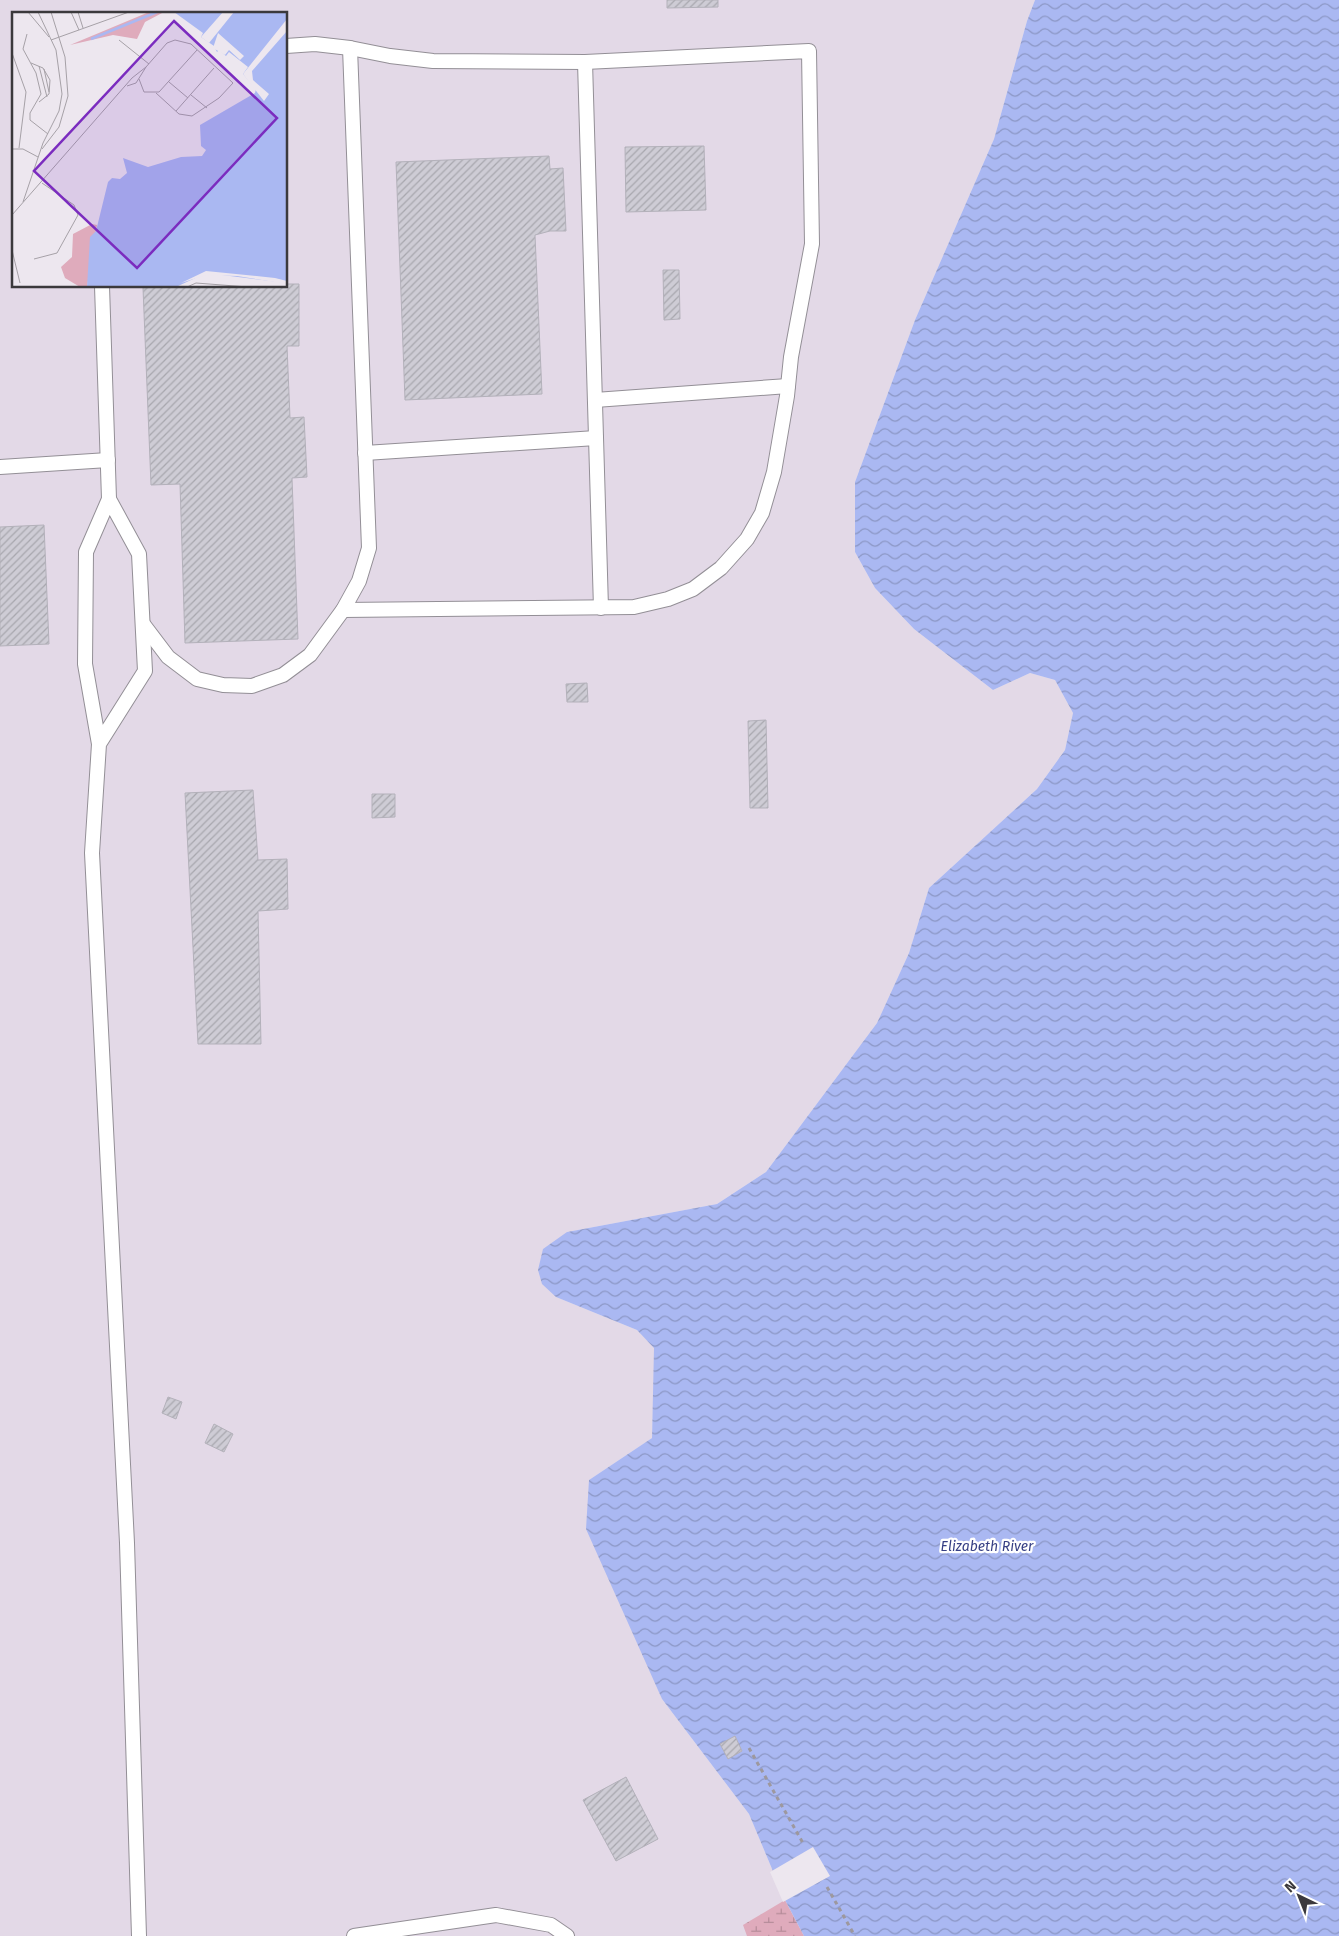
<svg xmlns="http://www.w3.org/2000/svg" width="1339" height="1936" font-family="'Fira Sans',sans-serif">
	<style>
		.built { fill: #e3d9e7; fill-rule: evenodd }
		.wetland { fill: url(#wetland-marsh) }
		.water { fill: url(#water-waves) }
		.pier { fill: #ede7ef }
		.building { fill: url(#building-hatch); stroke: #b3b1ba }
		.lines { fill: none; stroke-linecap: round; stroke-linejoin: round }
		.lane-casing { stroke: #938f96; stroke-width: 16 }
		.path { stroke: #9d989e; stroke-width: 3; stroke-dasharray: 4 4; stroke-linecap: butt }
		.lane { stroke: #fff; stroke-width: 14 }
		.labels { text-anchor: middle; stroke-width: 4.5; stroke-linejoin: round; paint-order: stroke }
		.water-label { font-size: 14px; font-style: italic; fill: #363f84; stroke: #fff }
		.inset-river { fill: none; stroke: #aab8f2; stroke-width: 2.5 }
		.inset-road { fill: none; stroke: #a6a1a7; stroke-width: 1 }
		.view { fill: #7b2cbf; fill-opacity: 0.15; stroke: #7b2cbf; stroke-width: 2.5 }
		.inset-edge { fill: none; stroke: #3b393c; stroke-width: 2.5 }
	</style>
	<defs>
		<pattern id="wetland-marsh" width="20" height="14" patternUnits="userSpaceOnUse" patternTransform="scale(1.25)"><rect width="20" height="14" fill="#dfabbc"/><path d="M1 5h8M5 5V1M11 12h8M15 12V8" fill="none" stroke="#b68c9a"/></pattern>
		<pattern id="water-waves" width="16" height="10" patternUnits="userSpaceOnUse" patternTransform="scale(1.25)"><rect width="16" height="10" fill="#aab8f2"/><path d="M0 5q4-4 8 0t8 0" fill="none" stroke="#8c97c5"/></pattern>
		<pattern id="building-hatch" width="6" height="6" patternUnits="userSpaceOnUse" patternTransform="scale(1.25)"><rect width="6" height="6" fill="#ceccd5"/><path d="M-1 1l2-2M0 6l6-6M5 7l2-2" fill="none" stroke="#a8a7ae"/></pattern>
	</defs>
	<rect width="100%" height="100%" fill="#ede7ef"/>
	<!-- built -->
	<path class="built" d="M0 0H1035L1027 21 994 139 915 320 855 482V552L875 588 914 629 993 690 1030 673 1055 680 1073 713 1065 750 1037 789 929 888 909 953 877 1023 766 1172 717 1204 567 1232 556 1297 637 1330 655 1348 652 1438 589 1480 662 1699 749 1814 785 1900 804 1936H0ZM14 14H286V286H14Z"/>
	<!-- wetland -->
	<polygon class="wetland" points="785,1900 804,1936 747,1936 743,1925"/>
	<!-- water -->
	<polygon class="water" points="1035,0 1339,0 1339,1936 804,1936 785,1900 749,1814 662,1699 586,1529 589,1480 652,1438 654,1348 637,1330 556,1297 542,1284 538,1270 543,1249 567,1232 717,1204 766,1172 877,1023 909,953 929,888 1037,789 1065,750 1073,713 1055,680 1030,673 993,690 914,629 875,588 855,552 855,482 915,320 994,139 1027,21"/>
	<!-- pier -->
	<polygon class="pier" points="813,1847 830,1876 783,1902 770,1872"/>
	<!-- building -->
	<g class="building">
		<polygon points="667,0 718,0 718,7 667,8"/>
		<polygon points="704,146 706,210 626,212 625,147"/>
		<polygon points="549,156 550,169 563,168 566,231 550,231 535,235 542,394 405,400 396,162"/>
		<polygon points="663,270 679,270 680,319 664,320"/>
		<polygon points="286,284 299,284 299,346 287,346 290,418 304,417 307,477 292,478 298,639 185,643 180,484 151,485 143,288 172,286 286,286"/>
		<polygon points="44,525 49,644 0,646 0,527"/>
		<polygon points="587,683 588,702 567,702 566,684"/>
		<polygon points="766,720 768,808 750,808 748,721"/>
		<polygon points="253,790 258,860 287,859 288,909 258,911 261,1044 198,1044 185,793"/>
		<polygon points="372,794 395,794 395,817 372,818"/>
		<polygon points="168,1397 182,1402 176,1419 162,1413"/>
		<polygon points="214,1424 233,1434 224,1452 205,1443"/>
		<polygon points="735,1736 742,1751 728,1759 720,1744"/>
		<polygon points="626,1777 658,1839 616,1861 583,1800"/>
	</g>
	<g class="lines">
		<defs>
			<g id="lane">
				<polyline points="286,46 315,44 350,48 390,56 433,61 585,62 809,51 812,244 791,357 787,396 774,472 762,513 747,539 721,568 693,589 668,599 634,607 343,610"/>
				<polyline points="585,62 601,608"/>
				<polyline points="102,286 109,499"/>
				<polyline points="595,400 788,386"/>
				<polyline points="365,453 596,438"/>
				<polyline points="0,467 108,460"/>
				<polyline points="143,624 168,657 197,679 223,685 252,686 283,675 310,655 343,610 359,581 369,548 350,48"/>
				<polyline points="99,744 145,671 139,554 109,499 86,552 85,664 99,744 92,853 127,1543 139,1936"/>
				<polyline points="354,1936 496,1915 551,1925 567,1936"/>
			</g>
		</defs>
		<!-- lane casing -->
		<use href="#lane" class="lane-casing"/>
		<!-- path -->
		<g class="path">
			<polyline points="749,1748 803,1843"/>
			<polyline points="827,1887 855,1936"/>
		</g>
		<!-- lane -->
		<use href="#lane" class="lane"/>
	</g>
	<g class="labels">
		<!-- water labels -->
		<g class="water-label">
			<text x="987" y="1551">Elizabeth River</text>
		</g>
	</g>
	<!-- overview -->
	<g transform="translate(12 12)">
		<rect width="275" height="275" fill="#ede7ef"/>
		<path d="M137 0H152L133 10 125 27 101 23 58 33ZM80 212 85 213 75 275H68L53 266 49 255 60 245 61 222Z" fill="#dfabbc"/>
		<path d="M162 0H275V271L194 261 164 275H75L78 225 84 219 96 170 100 166 108 167 115 161 111 146 136 155 169 145 190 144 194 138 189 134 188 113 243 81 244 77 231 62 236 55 217 40 214 44 207 38 205 40 202 34 189 25 191 21Z" fill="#aab8f2"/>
		<path d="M211 0H222L197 31 189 25ZM275 7V19L240 59 241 68 257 82 252 89 231 62ZM206 21 232 44 228 48 217 38 213 43 201 36ZM194 259 263 266 275 269V272L225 264 194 263 169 271Z" fill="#ede7ef"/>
		<path class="inset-river" d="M79 27 145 0"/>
		<path class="inset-road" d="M16 0 37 25M59 0 67 18M66 0 71 16M15 22 11 37 24 61 29 82 18 101V108L36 122M39 28 117 0M107 28 137 52M0 41 14 80 7 136M19 51 31 56 38 68 37 82 27 90M27 54 35 85M134 55 155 31 163 28 179 32 221 71 207 86 180 104 167 102 144 81M32 57 37 80M127 67 132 80H147L185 38M157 70 176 86M179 83 195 96M164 99 202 56M0 137H11L26 145M30 137 47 115 56 84 53 45 39 0M11 190 31 131 47 99 50 82 44 38 26 0M0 203 120 66 134 55 124 71 115 74M0 238 8 271M22 247 45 241 66 203 62 193 30 171M175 275 184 271 236 275"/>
		<path class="view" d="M162 9 265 106 125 256 22 159Z"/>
		<rect width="275" height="275" class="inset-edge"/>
	</g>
	<!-- north arrow -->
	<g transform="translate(1299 1896) rotate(317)" stroke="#ffffff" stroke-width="4" paint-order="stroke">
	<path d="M0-4L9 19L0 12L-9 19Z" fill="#3b393c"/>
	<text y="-8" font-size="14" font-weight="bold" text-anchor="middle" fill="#3b393c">N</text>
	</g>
</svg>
